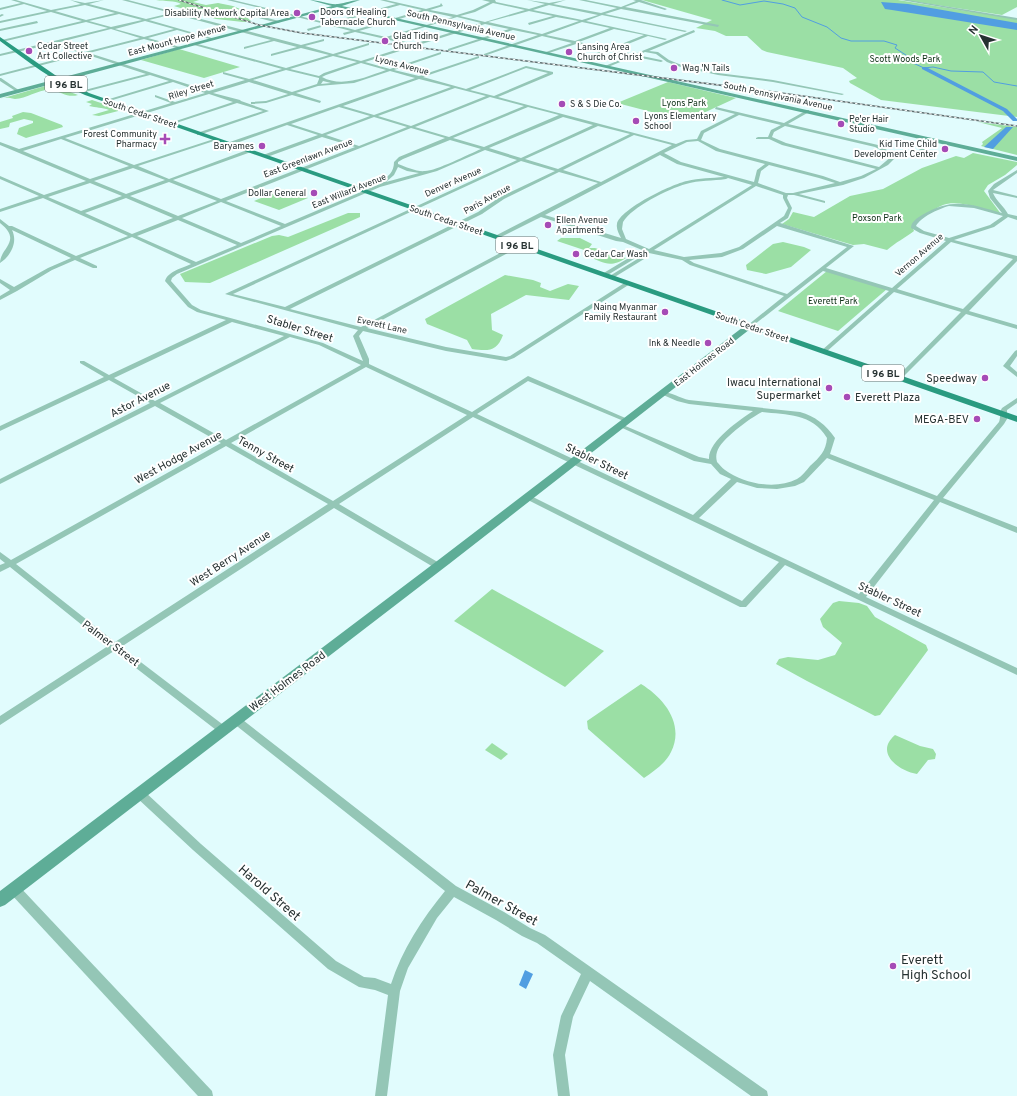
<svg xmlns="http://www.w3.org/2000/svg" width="1017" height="1096" font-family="Overpass,sans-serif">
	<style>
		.green { fill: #9bdfa5 }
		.water { fill: #519ee1 }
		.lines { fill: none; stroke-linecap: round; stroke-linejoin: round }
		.stream { stroke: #519ee1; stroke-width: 1 }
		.river { fill: #519ee1; fill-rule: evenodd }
		.street { fill: #94c6b6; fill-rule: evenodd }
		.secondary { fill: #5ead97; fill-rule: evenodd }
		.primary { fill: #2a9b80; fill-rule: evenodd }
		.rail-casing { stroke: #5f6e6f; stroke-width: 1.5 }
		.rail { stroke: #fff; stroke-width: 1; stroke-dasharray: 2.5; stroke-linecap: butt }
		.poi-dot { fill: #a54bb6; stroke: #fff; stroke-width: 1.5 }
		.labels { text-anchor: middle; stroke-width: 4; stroke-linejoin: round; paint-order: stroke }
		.far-poi-label { font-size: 9px; fill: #263131; stroke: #fff; text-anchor: start }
		.far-street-label { font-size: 9px; fill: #263131; stroke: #fff }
		.far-park-label { font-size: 9px; fill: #103218; stroke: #fff }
		.shield { fill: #fff; stroke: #676f6f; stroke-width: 1 }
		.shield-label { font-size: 10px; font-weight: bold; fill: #263131 }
		.street-label { font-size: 11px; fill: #263131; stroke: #fff }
		.poi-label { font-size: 11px; fill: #263131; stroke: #fff; text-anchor: end }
		.near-street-label { font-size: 13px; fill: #263131; stroke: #fff }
		.near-poi-label { font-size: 13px; fill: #263131; stroke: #fff; text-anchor: start }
	</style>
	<rect width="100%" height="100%" fill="#e1fcfd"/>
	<!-- green -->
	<g class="green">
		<path d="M156 0H199L193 2 206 5 218 3 233 6 247 12 243 14 251 21 243 22 216 19 174 6 181 4C175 0 165 2 156 0Z"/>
		<polygon points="642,0 898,0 1017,19 1017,117 881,100 850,83 849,81 857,78 843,68 767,52 762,50 747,36 726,36 715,31 696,28 712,20"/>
		<polygon points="904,0 1017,0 1017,7 1002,15"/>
		<polygon points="179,49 240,67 204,78 141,60"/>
		<polygon points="668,82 736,98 686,121 617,103"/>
		<path d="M59 85 70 92 78 95C68 98 61 92 52 90 40 88 27 99 15 99 8 98 7 97 0 99L45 86Z"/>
		<path d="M92 100 122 110 99 116 92 115 109 110C102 107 96 108 89 106L92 104 86 102Z"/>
		<polygon points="23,112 31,113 62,125 63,127 26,138 17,134 19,128 33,123 33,121 24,119 10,123 9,127 0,129 0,122 13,118 12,116"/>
		<polygon points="978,122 1017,127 1017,155 981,146 983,144 982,142 1002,128"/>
		<path d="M973 153 1017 162V165L1005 175 988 185 984 191 1001 214C986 210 958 199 943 205 931 210 922 219 912 226L914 231C905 238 896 242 887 250L864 244 853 245 782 224 789 219 793 212 814 217 850 196 883 189 922 168 956 156 964 158Z"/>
		<polygon points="283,189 308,198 279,210 254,201"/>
		<polygon points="348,213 360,213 360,217 210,283 185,282 180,274 272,236 279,235 288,237"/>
		<path d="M561 238H580L592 244 589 248H595L626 258C609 269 604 262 586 256L590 252 557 241Z"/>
		<polygon points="783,242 804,247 811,250 791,267 766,274 747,270 746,265 773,244"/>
		<polygon points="827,271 887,289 838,331 778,311"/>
		<path d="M505 275 533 280 541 283 540 287 550 291 568 284 579 286 569 300 526 295 491 314 492 330 503 335C497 352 488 351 472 349L467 340 427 324 425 319Z"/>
		<polygon points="492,589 604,651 565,687 454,621"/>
		<polygon points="839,601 859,603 867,606 875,617 926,645 928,650 880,715 875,716 807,681 776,664 779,659 788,657 818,660 835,655 842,643 823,627 820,619 833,603"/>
		<path d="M641 684C664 698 685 724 671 752 666 763 654 771 644 778L588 729 587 721Z"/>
		<path d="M895 735 920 746 933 749 936 754 935 759 928 760 917 774C899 771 874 753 895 735Z"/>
		<polygon points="492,743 508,754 501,760 485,750"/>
	</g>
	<!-- water -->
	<g class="water">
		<polygon points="881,2 908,4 1017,23 1017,30 892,10 885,9"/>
		<polygon points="1006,127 1013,127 993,149 984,147"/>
		<polygon points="525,970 533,974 526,989 519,985"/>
	</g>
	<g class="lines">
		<!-- stream -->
		<polyline class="stream" points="722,0 740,5 764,1 783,4 795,8 802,17 827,27 841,38 851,41 884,41 897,45 895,48 912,59 913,63 924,68 933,67 951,71 983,72 994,82 1017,86"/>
		<!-- river -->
		<polygon class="river" points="922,67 926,67 1007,109 1017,119 1017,121 1013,121 1003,111 922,69"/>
		<!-- street -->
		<g class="street">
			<path d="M11 0H16L51 10 81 4 70 0 85 3 104 0 89 4 146 19 171 13 122 0H128L301 45 324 39V41L305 46 333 54 369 43V45L337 55 361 61 411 45 355 32 344 35 343 33 351 31 328 25 308 31 307 29 325 24 227 0H233L328 23 396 4 380 0H386L426 9 440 5 441 3 443 6 430 10 457 15 473 10 490 2 482 0H495L496 2 529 9 545 4 527 0 549 3 566 0 553 4 601 13 617 8 579 0H586L621 7 636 1 633 0H641L667 9 665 10 639 2 625 7 719 25 718 27 621 9 605 14 687 31 685 32 602 15 586 21 667 39 665 40 648 36 613 50 629 53V55L609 51 595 56 594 54 605 50 576 44 546 54V52L572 43 542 36 484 56V54L538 35 513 30 448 51V49L509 29 485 24 365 62 390 69 441 52V54L394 70 419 76 479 56V58L423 77 466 89 526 66 553 72V74L498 97 676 144 686 140 697 139 701 131 735 114 715 109 716 107 784 123 807 110H809V112L788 124 878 145 896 155 911 153 921 149 936 140H940V142L919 153 907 156 896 157 888 165 864 178 843 185 799 194 825 201V203L794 195H788L787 198 792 208 788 218 780 223 854 246 826 268 892 288 946 241 920 233 911 228C911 222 917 218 922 215 953 197 970 204 1002 213L990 198 988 191 994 184 1017 170V173L993 190 1017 196V198L993 193C996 201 1004 206 1008 214L1017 216V220L1008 217 994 227 954 240 1017 256V261L969 311 1017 325V329L966 314 901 379H897V377L961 312 894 292 825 353H821V351L889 291 823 271 750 328 748 327V325L784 296 690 265 682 260 649 253H644L606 276H602V274L642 250 623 242 616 241 541 217 499 238H495V236L598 183 559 172 504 199 482 214 290 309 361 327 519 243 522 245 521 246 367 328 446 347 506 357 510 356 626 282H630V284L514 358 506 361 446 351 363 331 359 336 369 359V364L472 412 528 376 630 420 631 421 630 422H626L528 381 477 414 693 515 731 479 720 474 711 464 694 461 618 426 619 425H623L699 457 709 459C708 441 740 420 753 411L689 404 677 401 661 394V392C669 391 680 398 689 400L800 412C815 416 826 425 835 438L830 454 937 496 999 422C1001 417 999 413 1002 408L1017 398V403L1007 410V419L1004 424 943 498 1017 527V533L940 502 866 597 1017 668V675L785 565 746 607H740L524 498 525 496H531L742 601 779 562 473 417 339 504 441 564 442 566 441 568H435L334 508 121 647 226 727 228 730 226 733 223 734 220 733 114 651 0 725V716L108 646 10 567 0 572V565L5 563 0 559V552L11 560 221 443 155 406 0 484V479L150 403 109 380 2 430 0 431V426L104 377 80 363V361H84L109 375 226 320 197 312 188 307 165 281C168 271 183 268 191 264L132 237 80 258 97 266V268H93L75 260 52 270 17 291 0 300V296L10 290 0 283V279L14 287 48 268 71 258 12 230C18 242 11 256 0 263 0 248 23 241 0 223V219L9 226H12L76 256 128 236 43 198 0 212V209L39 196 0 179V176L44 195 86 181 0 145V142L19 149 171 103 155 97V95L175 102 205 93 173 82 106 102V100L169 81 150 75 81 93V91L146 74 85 54 0 76V74L81 53 52 44 0 56V54L108 28 86 22 2 42V40L82 21 51 12 0 23V21L47 11 24 4 0 10V8L21 3ZM493 3 525 10 485 22 460 16 475 12ZM85 5 115 13 86 20 55 11ZM400 5 422 10 355 30 332 24ZM549 5 598 15 582 20 533 10ZM426 11 453 17 386 37 359 31ZM529 11 553 16 528 23 529 25 556 17 579 21 542 34 488 22ZM119 14 142 20 111 27 89 21ZM174 14 271 40 244 47V49L274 41 297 47 271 54V56L301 48 329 55 286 68 194 43V45L282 69 249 79 223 72V74L245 80 209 91 89 53 144 39 180 49V47L148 38 177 30 213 40 215 39 149 20ZM457 17 481 23 414 44 390 38ZM145 21 174 29 144 37 115 29ZM582 22 610 28 575 41 546 35ZM111 29 140 38 85 52 56 43ZM614 29 644 35 609 49 579 42ZM333 56 357 62 324 73 319 76 290 69ZM361 63 386 70C366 77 342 88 322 77L326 75ZM526 68 548 73 494 96 470 90ZM286 70 319 78V79L317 84 292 92 253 80ZM390 71 415 78 227 143V145H231L287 125 318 135 263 155V157H267L322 137 355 147 221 199 173 180 251 152V150H247L169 179 138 166 217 140V138L134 165 65 138 209 94 233 102 170 123V125L237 103 263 111 197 133V135H199L269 111 241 101 240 100 213 93 249 82 288 94 266 101 251 102V104L266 103 292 95 320 103 321 101 296 93 318 86 354 83ZM419 79 451 87 374 115 343 106ZM323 81 331 83 321 84ZM455 88 486 96 411 126 378 116ZM490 97 524 106 449 137 415 127ZM339 107 370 116 322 134 291 124ZM528 107 559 115 484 147 453 138ZM739 115 781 125 771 130 768 137H758L756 138V139H769L782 145 876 169 861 176 840 182 823 176 720 149 701 140 704 133ZM374 117 407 127 359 146 326 135ZM563 117 593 125 521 158 489 148ZM598 126 630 134 558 169 525 159ZM785 126 875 147 892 156 879 167 786 143 772 137 774 132ZM411 128 445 138 399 157 394 162C394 172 388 177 380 182V184L285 224 226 201ZM634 135 672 145 601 182 563 170ZM61 139 129 166 90 179 23 151ZM450 140 481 149C469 154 436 171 425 171 417 172 406 167 398 164V162L403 159ZM698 141 716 151 765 164 757 170 754 182 681 162 664 153 687 142ZM485 150 517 160 225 294 358 330 353 336 363 361 323 343 201 310 192 305 171 281 172 278 177 274 380 187 437 171ZM660 155 677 164 724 177C712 178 699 178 687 181 672 184 620 209 617 224 616 229 619 234 621 238L545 215ZM521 161 555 171 500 197 478 212 285 307 233 294ZM769 165 819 178 835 183 793 193H786L758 183 761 171ZM398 167 407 171 419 173 386 182 394 175ZM133 168 165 180 126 194 94 181ZM728 178 752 185 649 249 626 239 622 229 623 222C632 207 668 189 686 184 699 180 713 181 726 179ZM169 182 217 201 178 216 130 196ZM90 183 122 196 81 211 48 197ZM756 186 783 195V198L788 208 784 216 739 247 721 253 684 257 654 250ZM126 198 173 218 132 234 85 213ZM221 202 281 226 241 243 182 218ZM949 206 974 208 1003 216 990 225 949 238 924 231 916 226C921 217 938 209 949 206ZM178 220 237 245 196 262 137 236ZM777 226 847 247 787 294 694 263 689 260 722 257 743 249ZM951 242 1013 259 963 309 897 289ZM232 322 284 336 155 401 114 378ZM290 337 319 345 361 365 226 440 160 403ZM366 367 467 415 333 501 231 443ZM762 412C787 415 812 413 827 438 826 451 820 457 810 466 806 471 802 476 797 479 776 490 744 484 725 470 722 468 719 464 717 462 716 458 716 455 717 452 720 440 750 418 762 412ZM226 446 328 504 115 642 16 564ZM827 458 934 500 859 594 699 518 737 482 757 488 777 489 795 486 804 482Z"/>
			<polygon points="901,0 908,0 1017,18 1017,20"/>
			<polygon points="248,13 279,21 280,22 278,23 247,15"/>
			<polygon points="2,14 4,15 0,17 0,15"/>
			<polygon points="37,21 38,23 0,31 0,29"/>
			<polygon points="694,30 695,32 649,51 658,52 669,60 679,64 718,73 773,80 844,94 842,95 773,82 718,75 677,66 667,62 656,54 645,52 608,67 605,66"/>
			<polygon points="642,56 661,60 663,61 661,62 641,58"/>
			<polygon points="0,78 1,78 20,91 17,92 0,81"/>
			<polygon points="644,255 649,256 613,278 608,277"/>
			<polygon points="1017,350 1017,356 1010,366 1017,372 1017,377 1003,366 1015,351"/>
			<path d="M236 716 239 717 456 886 504 912 530 928 545 935 767 1091 768 1096H751L590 981 573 1017 565 1055 570 1096H558L553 1055 561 1016 581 974 537 943 522 936 496 920 454 897 437 918 408 968 400 991 387 1096H375L388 995 375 990 359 987 328 969 193 850 136 797 135 794 136 791 140 790 144 791 201 844 336 961 364 977 375 978 391 984C402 950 422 919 445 891L233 723 231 720 233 717Z"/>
			<polygon points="14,884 18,885 212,1091 213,1096 198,1096 10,893 8,889 10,885"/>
		</g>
		<!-- secondary -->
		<g class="secondary">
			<path d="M310 0C319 0 329 5 338 4 346 3 352 0 360 0L342 6 1017 157V161L337 7 0 98V94L332 6Z"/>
			<polygon points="747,324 750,324 754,326 449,564 5,905 0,907 0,891 441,558"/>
		</g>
		<!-- primary -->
		<path class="primary" d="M0 37 55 75 89 93 1017 416V422L85 95C54 82 27 61 0 41Z"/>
		<defs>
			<polyline id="rail" points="179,0 259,25 302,33 767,91 1017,126"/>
		</defs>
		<!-- rail casing -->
		<use href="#rail" class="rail-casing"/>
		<!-- rail -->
		<use href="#rail" class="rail"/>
	</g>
	<!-- markers -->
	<g class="poi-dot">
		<circle cx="297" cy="13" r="4"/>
		<circle cx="312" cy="17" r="4"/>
		<circle cx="385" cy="41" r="4"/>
		<circle cx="29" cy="51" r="4"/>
		<circle cx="569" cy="52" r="4"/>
		<circle cx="674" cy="68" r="4"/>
		<circle cx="562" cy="104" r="4"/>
		<circle cx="636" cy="121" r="4"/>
		<circle cx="841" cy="124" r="4"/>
		<path d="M163 133h4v4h4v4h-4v4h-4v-4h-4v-4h4z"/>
		<circle cx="262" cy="146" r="4"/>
		<circle cx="945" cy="149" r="4"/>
		<circle cx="314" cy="193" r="4"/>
		<circle cx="548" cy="225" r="4"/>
		<circle cx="576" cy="254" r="4"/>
		<circle cx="665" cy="312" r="4"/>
		<circle cx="708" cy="343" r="4"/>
		<circle cx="985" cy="378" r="4"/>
		<circle cx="829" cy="388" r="4"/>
		<circle cx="847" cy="397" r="4"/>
		<circle cx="977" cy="419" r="4"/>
		<circle cx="893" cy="966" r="4"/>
	</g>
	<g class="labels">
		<!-- far-poi labels -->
		<g class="far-poi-label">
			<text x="320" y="15">Doors of Healing<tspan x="320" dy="10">Tabernacle Church</tspan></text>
			<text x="289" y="16" text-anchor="end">Disability Network Capital Area</text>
			<text x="393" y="39">Glad Tiding<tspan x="393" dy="10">Church</tspan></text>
			<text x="37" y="49">Cedar Street<tspan x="37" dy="10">Art Collective</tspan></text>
			<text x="577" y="50">Lansing Area<tspan x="577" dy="10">Church of Christ</tspan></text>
			<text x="682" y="71">Wag 'N Tails</text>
			<text x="570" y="107">S &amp; S Die Co.</text>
			<text x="644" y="119">Lyons Elementary<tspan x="644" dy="10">School</tspan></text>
			<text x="849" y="122">Pe'er Hair<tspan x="849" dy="10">Studio</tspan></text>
			<text x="157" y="137" text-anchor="end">Forest Community<tspan x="157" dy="10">Pharmacy</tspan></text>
			<text x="937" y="147" text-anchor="end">Kid Time Child<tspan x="937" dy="10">Development Center</tspan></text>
			<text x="254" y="149" text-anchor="end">Baryames</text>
			<text x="306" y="196" text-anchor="end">Dollar General</text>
			<text x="556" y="223">Ellen Avenue<tspan x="556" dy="10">Apartments</tspan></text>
			<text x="584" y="257">Cedar Car Wash</text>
			<text x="657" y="310" text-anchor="end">Naing Myanmar<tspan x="657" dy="10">Family Restaurant</tspan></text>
			<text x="700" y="346" text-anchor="end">Ink &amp; Needle</text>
		</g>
		<!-- far-street labels -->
		<g class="far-street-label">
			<text transform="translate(461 25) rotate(13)" y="3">South Pennsylvania Avenue</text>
			<text transform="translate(177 40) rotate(-15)" y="3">East Mount Hope Avenue</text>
			<text transform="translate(402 65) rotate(15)" y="3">Lyons Avenue</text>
			<text transform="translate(191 90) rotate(-17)" y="3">Riley Street</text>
			<text transform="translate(778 96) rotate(12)" y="3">South Pennsylvania Avenue</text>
			<text transform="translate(140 113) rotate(19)" y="3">South Cedar Street</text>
			<text transform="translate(308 158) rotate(-21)" y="3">East Greenlawn Avenue</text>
			<text transform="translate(453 182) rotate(-24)" y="3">Denver Avenue</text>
			<text transform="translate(349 191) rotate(-22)" y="3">East Willard Avenue</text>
			<text transform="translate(487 199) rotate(-29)" y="3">Paris Avenue</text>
			<text transform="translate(446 220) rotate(19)" y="3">South Cedar Street</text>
			<text transform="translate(919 255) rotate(-41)" y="3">Vernon Avenue</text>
			<text transform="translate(382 325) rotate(13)" y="3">Everett Lane</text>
			<text transform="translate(752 327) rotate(19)" y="3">South Cedar Street</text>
			<text transform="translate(704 362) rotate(-38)" y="3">East Holmes Road</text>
		</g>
		<!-- far-park labels -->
		<g class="far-park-label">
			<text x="905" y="62">Scott Woods Park</text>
			<text x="684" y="106">Lyons Park</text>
			<text x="877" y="221">Poxson Park</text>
			<text x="833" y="304">Everett Park</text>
		</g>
		<!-- shield labels -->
		<g class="shield">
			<rect x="45" y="76" width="42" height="16" rx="3"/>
			<rect x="496" y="237" width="42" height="16" rx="3"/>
			<rect x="862" y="365" width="42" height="16" rx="3"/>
		</g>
		<g class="shield-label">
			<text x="66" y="88">I 96 BL</text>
			<text x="517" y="249">I 96 BL</text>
			<text x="883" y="377">I 96 BL</text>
		</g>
		<!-- street labels -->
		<g class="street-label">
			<text transform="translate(300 328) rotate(17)" y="4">Stabler Street</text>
			<text transform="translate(140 399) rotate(-27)" y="4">Astor Avenue</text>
			<text transform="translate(266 454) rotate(29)" y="4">Tenny Street</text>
			<text transform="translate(178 457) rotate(-29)" y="4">West Hodge Avenue</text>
			<text transform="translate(597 461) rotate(26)" y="4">Stabler Street</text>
			<text transform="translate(230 558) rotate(-33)" y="4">West Berry Avenue</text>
			<text transform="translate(890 599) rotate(25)" y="4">Stabler Street</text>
			<text transform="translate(111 643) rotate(37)" y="4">Palmer Street</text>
			<text transform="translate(287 681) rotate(-37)" y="4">West Holmes Road</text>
		</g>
		<!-- poi labels -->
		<g class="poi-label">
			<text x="977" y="382">Speedway</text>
			<text x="821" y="386">Iwacu International<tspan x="821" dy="13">Supermarket</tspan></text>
			<text x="855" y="401" text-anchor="start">Everett Plaza</text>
			<text x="969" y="423">MEGA-BEV</text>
		</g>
		<!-- near-street labels -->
		<g class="near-street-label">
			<text transform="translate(270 892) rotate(41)" y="5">Harold Street</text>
			<text transform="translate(502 902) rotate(29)" y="5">Palmer Street</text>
		</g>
		<!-- near-poi labels -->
		<g class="near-poi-label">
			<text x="901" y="964">Everett<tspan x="901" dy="15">High School</tspan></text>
		</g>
	</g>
	<!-- north arrow -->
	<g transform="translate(981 36) rotate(309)" stroke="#ffffff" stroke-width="3" paint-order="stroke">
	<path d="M0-3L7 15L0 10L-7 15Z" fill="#263131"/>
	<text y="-6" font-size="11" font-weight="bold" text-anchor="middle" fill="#263131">N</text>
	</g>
</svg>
